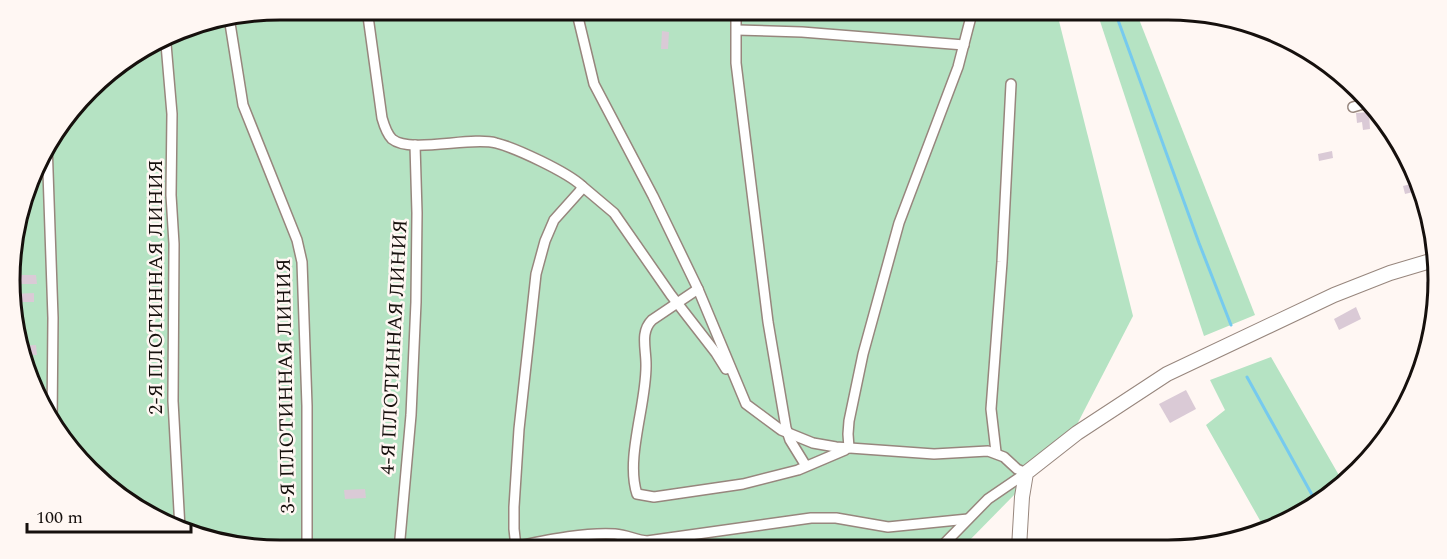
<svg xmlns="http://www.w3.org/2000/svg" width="1447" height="559" font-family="Spectral,serif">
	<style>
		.green { fill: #b5e3c3 }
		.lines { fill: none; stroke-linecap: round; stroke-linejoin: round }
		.stream { stroke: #76caee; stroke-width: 3 }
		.building { fill: #dacad6 }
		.minor-casing { stroke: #97867d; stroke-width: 12 }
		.secondary-casing { stroke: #97867d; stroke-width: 16 }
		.minor { stroke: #fff; stroke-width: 9 }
		.secondary { stroke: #fff; stroke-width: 14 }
		.labels { text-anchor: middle; stroke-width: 5; stroke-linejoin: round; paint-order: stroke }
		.street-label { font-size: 20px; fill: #16100d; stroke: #fff7f3 }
		.rim { fill: none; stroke: #16100d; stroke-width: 3 }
	</style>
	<rect width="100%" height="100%" fill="#fff7f3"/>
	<!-- green -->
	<g class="green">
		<polygon points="280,9 1056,9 1133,316 1070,438 962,548 280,550 193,536 115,494 54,430 14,333 11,244 45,145 101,76 192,23"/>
		<polygon points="1096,9 1135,9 1255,315 1204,336"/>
		<polygon points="1271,357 1344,484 1271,529 1266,531 1206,425 1225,410 1210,380"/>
	</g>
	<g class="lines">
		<!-- stream -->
		<g class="stream">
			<polyline points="1114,9 1199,243 1231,325"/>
			<polyline points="1247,377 1316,502"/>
		</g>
	</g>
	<!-- building -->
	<g class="building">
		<polygon points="662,31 669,32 668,49 661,49"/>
		<polygon points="1369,112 1370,129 1363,130 1362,122 1357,123 1356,113"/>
		<polygon points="1332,151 1333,158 1319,161 1318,154"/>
		<polygon points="1415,183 1417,191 1405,194 1403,186"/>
		<polygon points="20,275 36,275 37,284 20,284"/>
		<polygon points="1435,281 1432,301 1428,301 1426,282"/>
		<polygon points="34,293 34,302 13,302 13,294"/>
		<polygon points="1356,307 1361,319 1339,330 1334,319"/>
		<polygon points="36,345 37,355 23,355 20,346"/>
		<polygon points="1186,390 1196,409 1170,423 1159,404"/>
		<polygon points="365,489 366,498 345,499 344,490"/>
	</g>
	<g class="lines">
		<defs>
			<g id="minor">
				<path d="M367 9 382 118C384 125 387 134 392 139 410 154 471 136 496 143 516 148 567 172 582 186L580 191 554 220 545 241 536 274 519 429 514 507V529L516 547"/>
				<polyline points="576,9 594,84 653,196 698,289 746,404 781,430 813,443 836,447 934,454 988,451 1004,457 1017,469 1026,473"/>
				<polyline points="736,9 736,63 768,322 786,428 790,440 806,466"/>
				<polyline points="229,17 243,105 297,240 302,262 307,406 307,550"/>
				<polyline points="737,30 802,32 964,45"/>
				<polyline points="166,44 172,114 171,195 174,244 173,401 180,529"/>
				<polyline points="1353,107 1367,103"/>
				<polyline points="47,142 53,318 52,423"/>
				<polyline points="582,186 614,213 671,295 716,353 726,369"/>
				<path d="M698 289 652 320C640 332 646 348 646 364 647 403 625 458 637 494L654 497 743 484 798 470 845 450"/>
				<polyline points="849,448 848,434 849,421 863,354 899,223 958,67 973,9"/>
				<polyline points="996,452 991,409 1002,262 1011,84"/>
				<polyline points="940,548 988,499 1026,473"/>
				<path d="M503 549C539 542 579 532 615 534 627 535 636 540 647 541L811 518H836L888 527 968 519"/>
				<polyline points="399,550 411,415 416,302 417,213 415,145"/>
			</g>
			<polyline id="secondary" points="1019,548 1022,497 1026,473 1077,433 1167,374 1334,295 1390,273 1437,259"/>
		</defs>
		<!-- minor casing -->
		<use href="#minor" class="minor-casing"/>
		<!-- secondary casing -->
		<use href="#secondary" class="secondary-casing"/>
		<!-- minor -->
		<use href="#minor" class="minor"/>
		<!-- secondary -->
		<use href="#secondary" class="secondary"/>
	</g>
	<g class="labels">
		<!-- street labels -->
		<g class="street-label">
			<text transform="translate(155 287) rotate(-90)" y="7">2-Я ПЛОТИННАЯ ЛИНИЯ</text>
			<text transform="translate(393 347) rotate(-87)" y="7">4-Я ПЛОТИННАЯ ЛИНИЯ</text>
			<text transform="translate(285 386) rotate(-91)" y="7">3-Я ПЛОТИННАЯ ЛИНИЯ</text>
		</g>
	</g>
	<!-- crop -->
	<path d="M0 0H1447V559H0ZM280 20H1168A260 260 0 0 1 1428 280V280A260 260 0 0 1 1168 540H280A260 260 0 0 1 20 280V280A260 260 0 0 1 280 20Z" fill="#fff7f3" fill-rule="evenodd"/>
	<path class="rim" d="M280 20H1168A260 260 0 0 1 1428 280V280A260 260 0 0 1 1168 540H280A260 260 0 0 1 20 280V280A260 260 0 0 1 280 20Z"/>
	<!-- scale -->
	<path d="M27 523v9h164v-9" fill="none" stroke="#16100d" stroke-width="3"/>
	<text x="36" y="523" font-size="18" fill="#16100d" stroke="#fff7f3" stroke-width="4.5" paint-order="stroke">100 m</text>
</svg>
